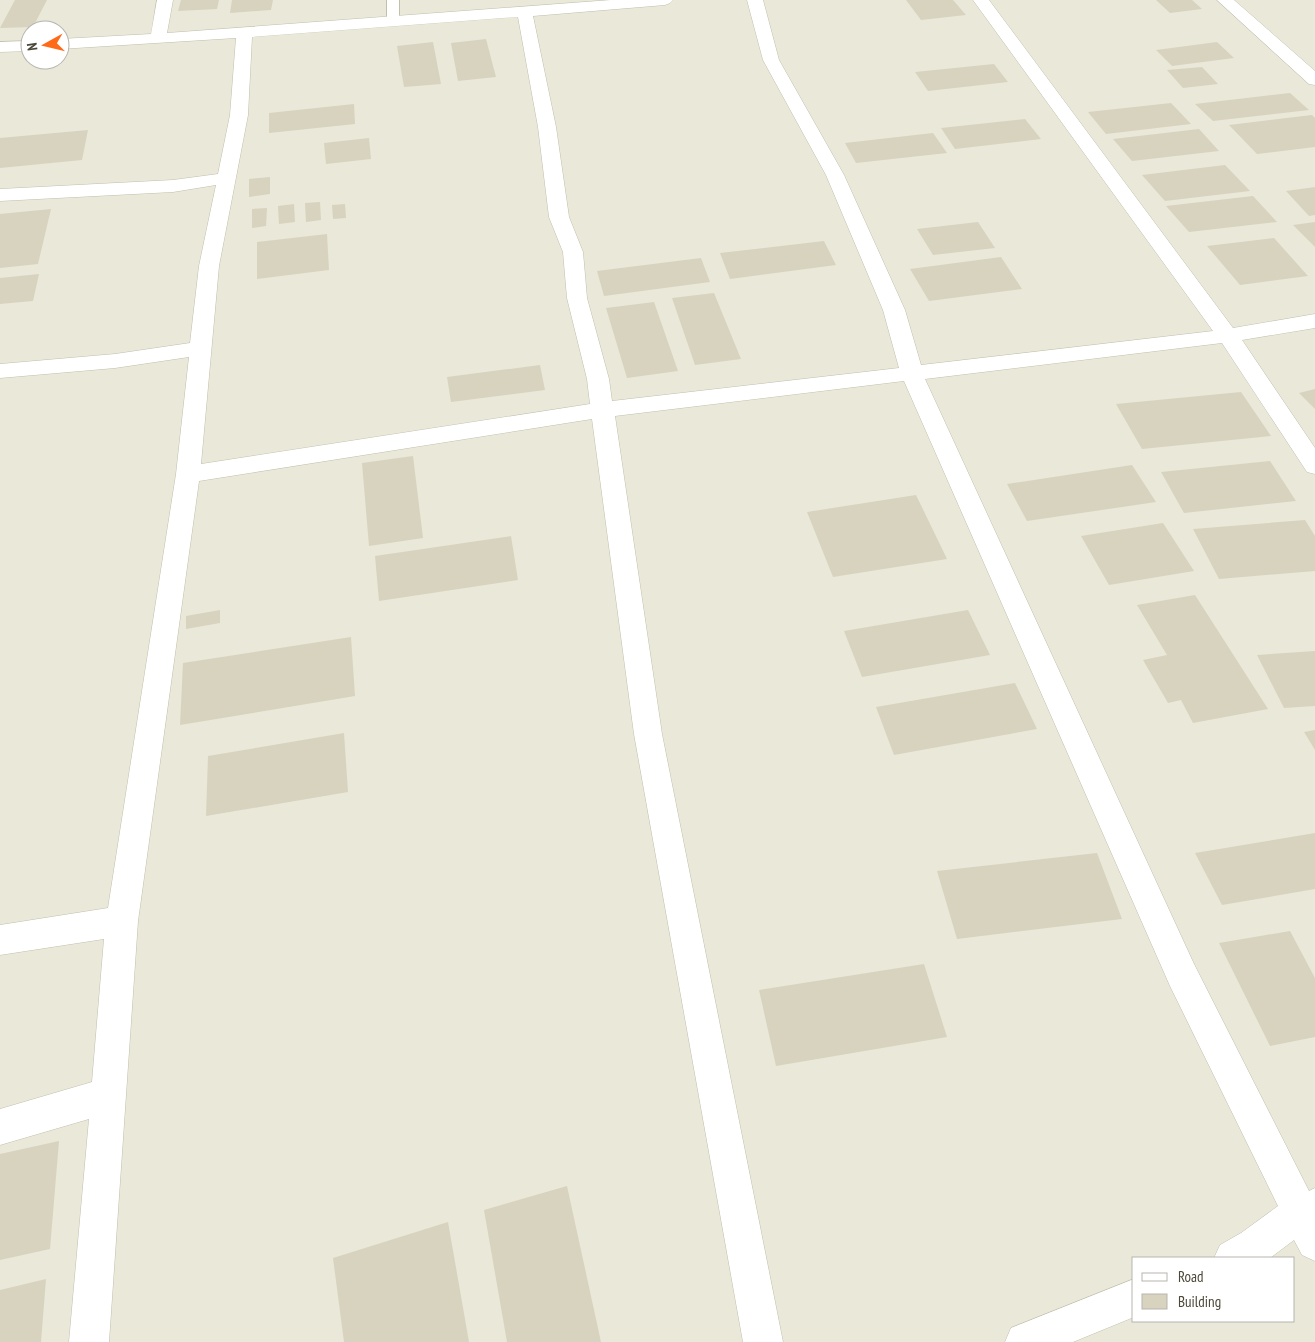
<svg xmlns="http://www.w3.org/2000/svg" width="1315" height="1342" font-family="'PT Sans Narrow',sans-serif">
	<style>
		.residential { fill: #eae8d9; fill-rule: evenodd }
		.building { fill: #d8d3bf }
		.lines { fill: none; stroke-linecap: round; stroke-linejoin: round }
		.service-casing { stroke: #c2bfad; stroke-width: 2 }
		.minor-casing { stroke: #c2bfad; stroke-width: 1 }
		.service { fill: #fff; fill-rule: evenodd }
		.minor { fill: #fff; fill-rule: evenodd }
	</style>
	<rect width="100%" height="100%" fill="#f6f5eb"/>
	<!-- residential -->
	<path class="residential" d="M0 0H1315V1342H0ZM30 30H60V60H30ZM1134 1258H1294V1321H1134Z"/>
	<!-- building -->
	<g class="building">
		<polygon points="15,0 47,0 33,27 0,28"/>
		<polygon points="181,0 219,0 217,9 178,11"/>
		<polygon points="232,0 273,0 271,10 230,13"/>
		<polygon points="906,0 953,0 966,15 921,20"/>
		<polygon points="1156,0 1192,0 1202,9 1170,13"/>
		<polygon points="486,39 496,77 458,81 451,43"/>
		<polygon points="433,42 441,84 404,87 397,46"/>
		<polygon points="1217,42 1234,58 1172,66 1156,50"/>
		<polygon points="994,64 1008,82 928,91 915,72"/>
		<polygon points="1202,67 1218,84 1183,88 1167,70"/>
		<polygon points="1290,93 1309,110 1213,121 1195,104"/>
		<polygon points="1171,103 1191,124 1106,134 1088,112"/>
		<polygon points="354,104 355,124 269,133 269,113"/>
		<polygon points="1312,115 1315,118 1315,147 1257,154 1229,125"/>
		<polygon points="1025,119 1041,139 955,149 941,128"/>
		<polygon points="1199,129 1219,151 1132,161 1113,139"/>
		<polygon points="88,130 82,160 0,168 0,138"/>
		<polygon points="933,133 947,153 856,163 845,143"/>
		<polygon points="369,138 371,159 326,164 324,143"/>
		<polygon points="1225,165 1250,191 1165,201 1142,175"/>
		<polygon points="270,177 270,194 249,197 249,179"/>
		<polygon points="1315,187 1315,215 1309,216 1286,191"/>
		<polygon points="1253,196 1277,222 1189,232 1166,206"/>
		<polygon points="320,202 321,220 306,222 305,203"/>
		<polygon points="294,204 295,222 279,224 278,206"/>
		<polygon points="345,204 346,218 333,219 332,205"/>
		<polygon points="267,208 266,226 252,228 252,209"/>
		<polygon points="51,209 38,264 0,268 0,214"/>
		<polygon points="978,222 995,248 933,255 917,229"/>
		<polygon points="1315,222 1315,247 1293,225"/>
		<polygon points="327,234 329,270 257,279 257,242"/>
		<polygon points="1274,238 1308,276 1240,285 1207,246"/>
		<polygon points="824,241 836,265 730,279 720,253"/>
		<polygon points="1001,257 1022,289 929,301 910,269"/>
		<polygon points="701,258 710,282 604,296 597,271"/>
		<polygon points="39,274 33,301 0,304 0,278"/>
		<polygon points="714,293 741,359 695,365 672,298"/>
		<polygon points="654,302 678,371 627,378 606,308"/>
		<polygon points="540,365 545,390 451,402 447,377"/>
		<polygon points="1315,389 1315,409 1299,393"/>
		<polygon points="1241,392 1271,436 1142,449 1116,404"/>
		<polygon points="413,456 423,538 369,546 362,463"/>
		<polygon points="1270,461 1296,501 1184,513 1161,472"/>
		<polygon points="1132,465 1156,502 1027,521 1007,484"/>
		<polygon points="916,495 947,559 833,577 807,512"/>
		<polygon points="1305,520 1315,536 1315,571 1219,579 1193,529"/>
		<polygon points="1163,523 1194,571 1109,585 1081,536"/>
		<polygon points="511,536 518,580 379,601 375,556"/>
		<polygon points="1195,595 1268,709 1193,723 1181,700 1168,703 1143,660 1167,655 1137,605"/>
		<polygon points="220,610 220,623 186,629 186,616"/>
		<polygon points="968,610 990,655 862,677 844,631"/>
		<polygon points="351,637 355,696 180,725 183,663"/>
		<polygon points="1315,651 1315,706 1284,708 1257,655"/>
		<polygon points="1015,683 1037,729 894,755 876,707"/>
		<polygon points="1315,730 1315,750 1304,732"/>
		<polygon points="344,733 348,792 206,816 208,756"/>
		<polygon points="1315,833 1315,889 1222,905 1195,853"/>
		<polygon points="1097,853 1122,919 957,939 937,871"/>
		<polygon points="1290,931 1315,978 1315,1037 1270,1046 1219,943"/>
		<polygon points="924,964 947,1037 776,1066 759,990"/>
		<polygon points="59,1141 50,1249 0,1260 0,1154"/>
		<polygon points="567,1186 601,1342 507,1342 484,1210"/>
		<polygon points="448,1222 469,1342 344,1342 333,1258"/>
		<polygon points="46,1279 41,1342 0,1342 0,1290"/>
	</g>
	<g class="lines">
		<defs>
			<polygon id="service" points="387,0 399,0 399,22 397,25 389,25 387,22"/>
			<g id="minor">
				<path d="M157 0H173L167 33 611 0H673L670 3 665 5 533 16 556 127 569 217 583 252 587 298 609 379 612 401 899 368 883 310 826 175 763 60 747 0H763L779 60 844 175 905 310 921 365 1213 331 973 0H989L1233 328 1315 314V328L1242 340 1315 448V474L1307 472 1222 343 925 379 1194 964 1309 1191 1315 1188V1261L1302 1255 1294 1240 1270 1258H1214L1220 1245 1241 1233 1278 1206 1170 986 904 381 615 416 662 734 783 1342H743L634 734 592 419 199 481 138 921 109 1342H69L89 1119 0 1145V1109L92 1082 104 939 0 955V925L108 908 176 474 189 357 115 368 0 378V364L115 354 190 343 199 266 216 185 173 192 0 201V189L173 180 218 174 230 115 236 38 60 49V39L151 34ZM518 17 538 127 549 217 563 252 567 298 587 379 590 404 201 464 219 266 248 115 252 37Z"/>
				<polygon points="1217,0 1234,0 1315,71 1315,85 1309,84"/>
				<polygon points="30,41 30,51 0,52 0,42"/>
				<polygon points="1134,1279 1134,1317 1073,1342 1005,1342 1011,1328"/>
			</g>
		</defs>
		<!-- service casing -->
		<use href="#service" class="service-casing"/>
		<!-- minor casing -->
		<use href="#minor" class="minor-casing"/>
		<!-- service -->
		<use href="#service" class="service"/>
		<!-- minor -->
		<use href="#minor" class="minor"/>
	</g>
	<!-- legend -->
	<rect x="1132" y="1257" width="162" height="65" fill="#ffffff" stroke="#b7b5af"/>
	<rect x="1142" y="1273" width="25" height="8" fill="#ffffff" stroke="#b7b5af"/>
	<text x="1178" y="1282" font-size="15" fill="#4b4738">Road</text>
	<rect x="1142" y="1294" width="25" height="15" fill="#d8d3bf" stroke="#b7b5af"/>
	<text x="1178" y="1307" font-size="15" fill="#4b4738">Building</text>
	<!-- north arrow -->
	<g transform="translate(45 45) rotate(262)"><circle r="24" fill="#ffffff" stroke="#b7b5af"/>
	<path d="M0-4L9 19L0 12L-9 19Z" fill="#ff6a18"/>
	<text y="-8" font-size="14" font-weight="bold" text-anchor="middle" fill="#4b4738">N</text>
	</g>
</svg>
